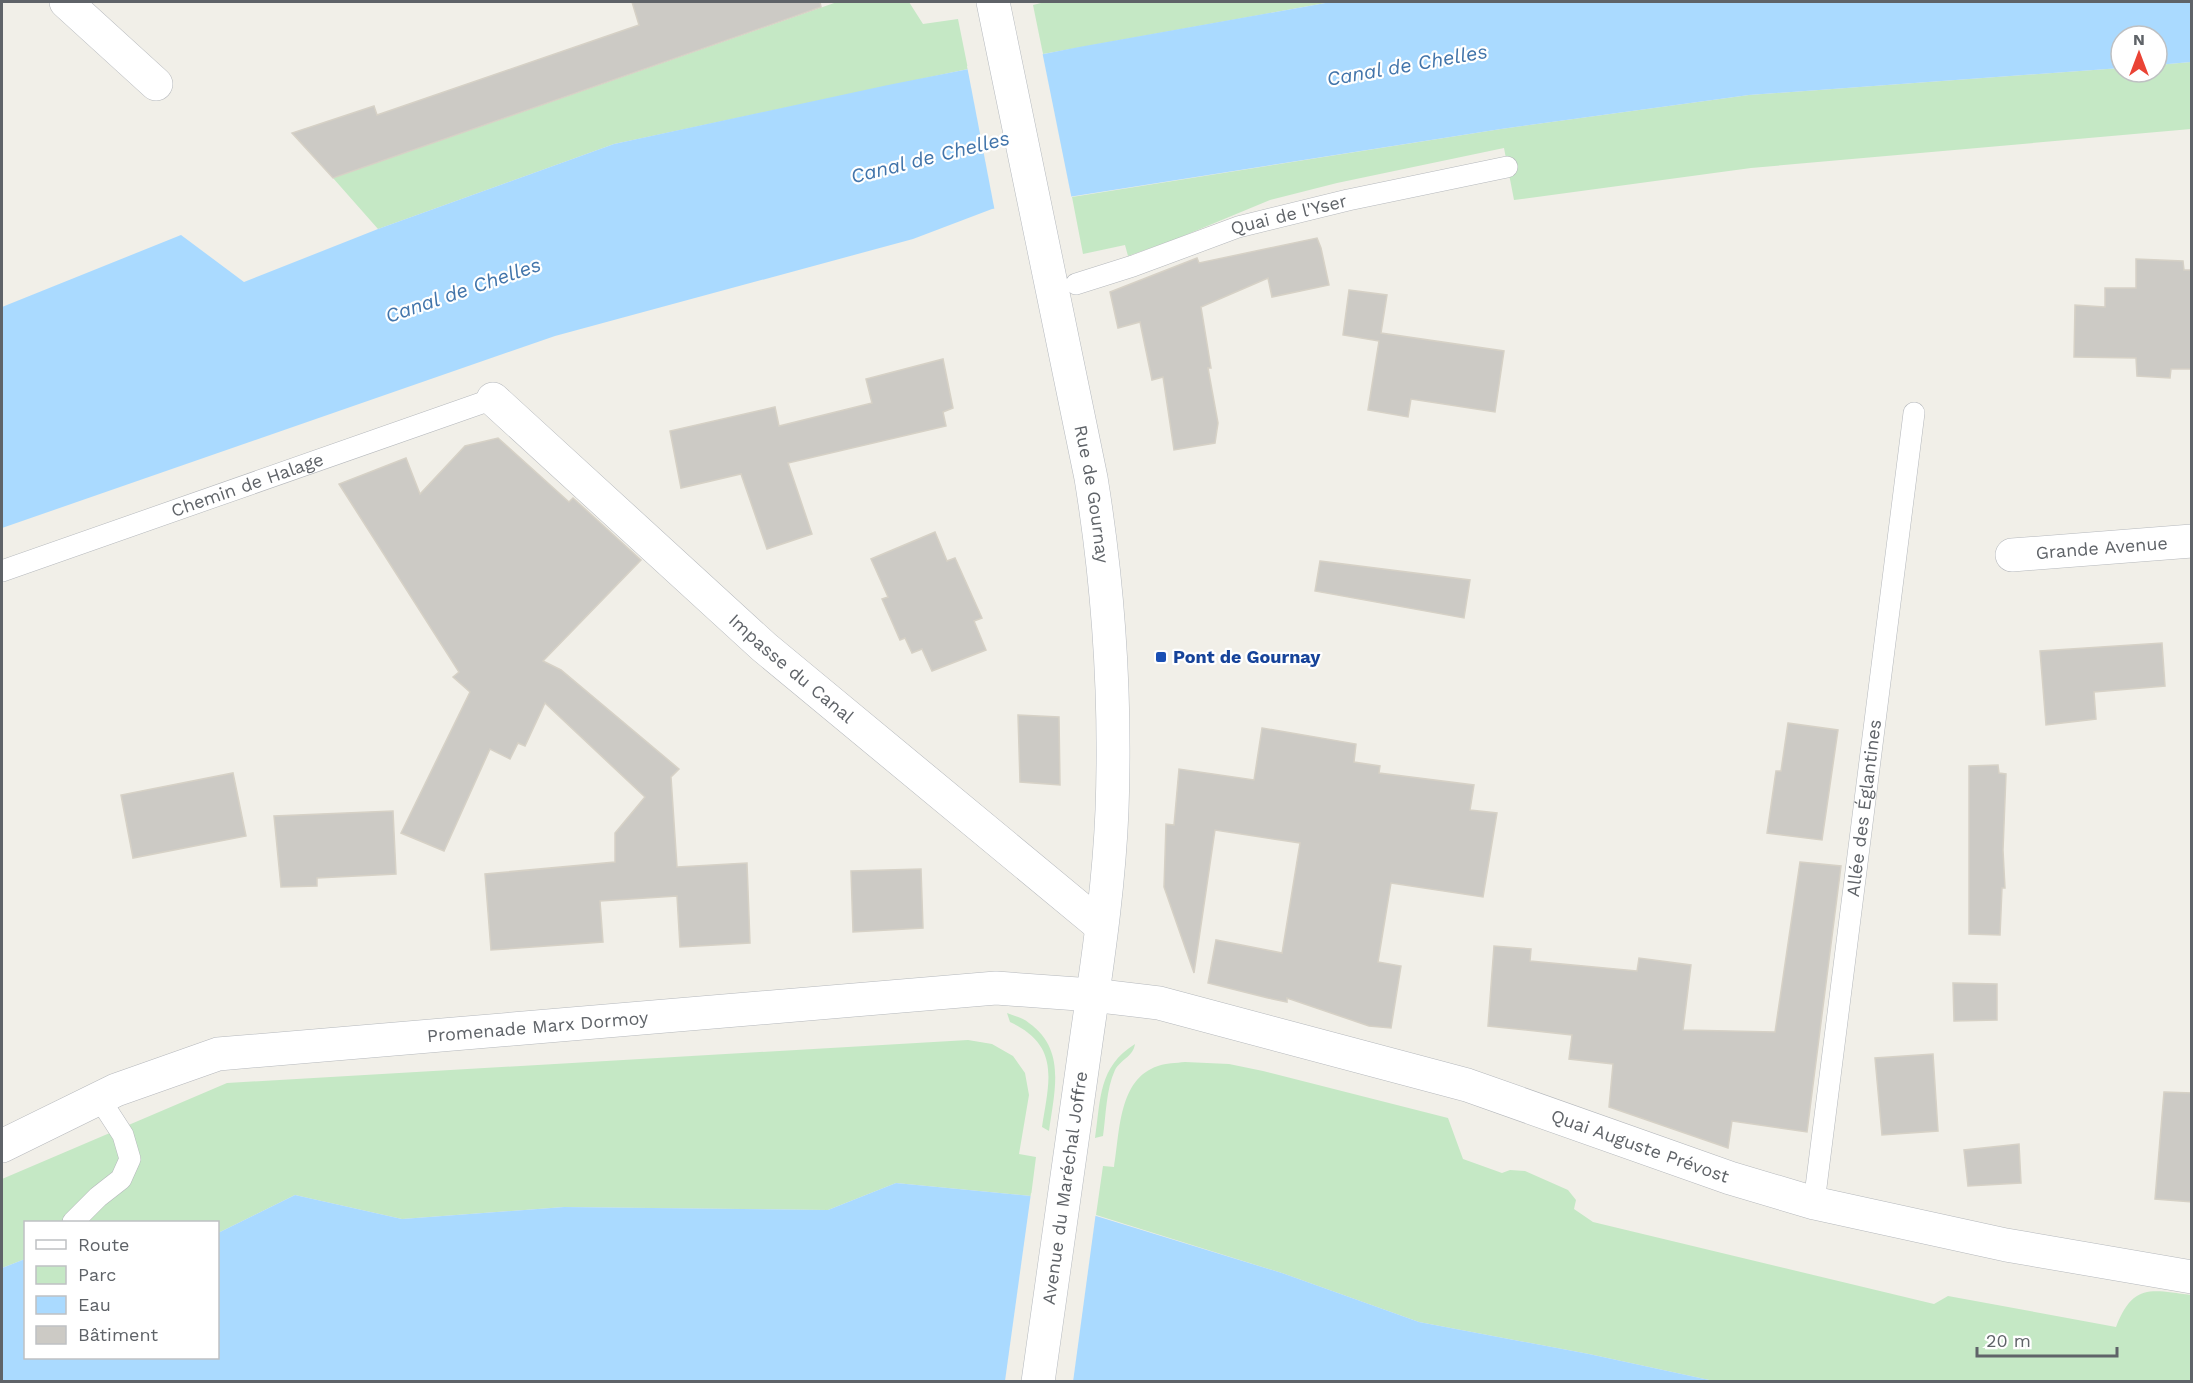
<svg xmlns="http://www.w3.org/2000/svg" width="2193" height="1383" font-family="'Work Sans',sans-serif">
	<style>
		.green { fill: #c5e8c5 }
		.water { fill: #aadaff }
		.pier { fill: #f1efe8 }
		.building { fill: #cccac5; stroke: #d6d1c6; stroke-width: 1.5 }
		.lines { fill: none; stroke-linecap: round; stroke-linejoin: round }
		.service-casing { stroke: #b5b8bc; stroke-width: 22 }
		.minor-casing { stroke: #b5b8bc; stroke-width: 34 }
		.secondary-casing { stroke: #b6babf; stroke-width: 34 }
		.service { stroke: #fff; stroke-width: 21 }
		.minor { stroke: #fff; stroke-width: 33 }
		.secondary { stroke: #fff; stroke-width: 33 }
		.transit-dot { fill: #1a4fb4; stroke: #fff; stroke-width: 2 }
		.labels { text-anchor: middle; stroke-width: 4.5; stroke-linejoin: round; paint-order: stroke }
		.street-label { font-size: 18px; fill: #5f6368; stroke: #fff }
		.transit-label { font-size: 18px; font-weight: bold; fill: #164399; stroke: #fff; text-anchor: start }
		.water-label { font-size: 20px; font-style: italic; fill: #4174aa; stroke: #fff }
	</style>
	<rect width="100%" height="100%" fill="#f1efe8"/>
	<!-- green -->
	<g class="green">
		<polygon points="837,2 909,2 923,24 958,19 968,69 614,144 378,229 333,178"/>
		<polygon points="1045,2 1331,2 1043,54 1033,5"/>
		<polygon points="2191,62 2191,129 1751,168 1514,200 1504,148 1337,183 1270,200 1176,239 1128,256 1125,245 1083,254 1072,197 1501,129 1749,95 2121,68 2121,72 2157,72 2157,65"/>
		<path d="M1007 1013C1014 1016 1023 1018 1029 1023 1067 1050 1054 1092 1049 1131L1042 1127C1049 1081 1061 1046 1010 1022Z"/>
		<polygon points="968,1040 992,1044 1013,1056 1025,1073 1029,1095 1019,1154 1036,1157 1031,1196 896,1183 828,1210 564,1207 402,1219 295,1195 218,1233 218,1222 26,1222 25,1259 2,1268 2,1179 227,1083"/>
		<path d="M1135 1044C1133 1057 1121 1059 1115 1070 1106 1089 1106 1116 1103 1136L1095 1138C1101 1099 1098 1067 1135 1044Z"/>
		<path d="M1185 1062 1229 1064 1263 1071 1448 1118 1463 1159 1502 1173 1510 1170 1525 1171 1568 1190 1576 1200 1574 1209 1593 1222 1934 1304 1948 1296 2116 1327C2133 1283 2151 1290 2191 1295V1381H1714L1589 1354 1419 1322 1282 1273 1096 1215 1103 1166 1114 1167C1120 1133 1118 1079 1158 1066 1166 1063 1176 1063 1185 1062Z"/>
	</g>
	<!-- water -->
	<g class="water">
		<polygon points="1331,2 2191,2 2191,62 2157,65 2157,36 2121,36 2121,68 1749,95 1501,129 992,209 913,239 555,336 2,528 2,307 181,235 244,282 378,229 614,144 888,85 1079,47"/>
		<polygon points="896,1183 1031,1196 1282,1273 1419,1322 1589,1354 1714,1381 2,1381 2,1268 25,1259 26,1358 218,1358 218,1233 295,1195 402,1219 564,1207 828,1210"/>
	</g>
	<!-- pier -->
	<g class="pier">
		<polygon points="1042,51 1072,200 995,212 967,66"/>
		<polygon points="1031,1193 1096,1212 1073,1382 1005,1381"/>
	</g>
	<!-- building -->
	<g class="building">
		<polygon points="632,2 820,2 821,7 333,178 292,133 374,106 377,115 639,25"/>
		<polygon points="1317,238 1321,248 1329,285 1272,297 1268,278 1201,307 1211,368 1208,368 1218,423 1215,443 1174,450 1163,377 1152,380 1140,322 1118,328 1110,292 1197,258 1199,263"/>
		<polygon points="2136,259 2183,261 2184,270 2192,270 2192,369 2171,369 2170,378 2137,376 2136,358 2074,357 2075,305 2105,307 2105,288 2136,288"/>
		<polygon points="1349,290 1387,295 1381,333 1504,351 1495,412 1411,399 1408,417 1368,410 1379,341 1343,335"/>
		<polygon points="943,359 953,408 943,412 946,426 788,463 812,534 767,549 741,474 681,488 670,431 775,407 779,426 872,403 866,379"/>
		<polygon points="498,438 569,502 573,498 641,560 543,661 561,670 679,769 671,777 677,867 747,863 750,943 680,947 677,896 600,901 603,942 491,950 485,874 615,862 615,833 645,797 545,703 525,746 518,743 510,759 490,749 444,851 401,833 470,692 453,677 459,672 339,484 406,458 420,494 465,446"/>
		<polygon points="935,532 947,561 955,558 982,618 974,621 986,650 932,671 922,649 912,653 905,638 900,640 882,599 888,597 871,559"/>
		<polygon points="1320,561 1470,580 1464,618 1315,591"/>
		<polygon points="2162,643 2165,686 2094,692 2096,719 2046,725 2040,651"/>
		<polygon points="1018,715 1059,717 1060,785 1020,782"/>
		<polygon points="1788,723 1838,730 1822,840 1767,833 1776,771 1781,771"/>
		<polygon points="1262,728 1356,744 1354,762 1380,766 1379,773 1474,785 1470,810 1497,813 1483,897 1391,883 1378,962 1401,966 1391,1028 1369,1026 1287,998 1287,1002 1268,998 1208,983 1216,940 1282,953 1300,843 1215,830 1194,973 1164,887 1166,824 1174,825 1179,769 1254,780"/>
		<polygon points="1998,765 1999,773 2006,774 2003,850 2005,888 2002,888 2000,935 1969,934 1969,766"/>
		<polygon points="233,773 246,836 133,858 121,795"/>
		<polygon points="393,811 396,874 317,878 317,886 281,887 274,816"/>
		<polygon points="1800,862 1841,866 1807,1132 1732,1121 1728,1148 1609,1107 1613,1064 1569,1059 1572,1035 1488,1026 1494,946 1531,949 1530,961 1637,971 1639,958 1691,965 1683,1030 1775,1032"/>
		<polygon points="921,869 923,928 853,932 851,871"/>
		<polygon points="1953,983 1997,984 1997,1020 1954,1021"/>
		<polygon points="1933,1054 1938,1131 1882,1135 1875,1058"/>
		<polygon points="2164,1092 2192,1093 2192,1202 2155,1199"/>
		<polygon points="2019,1144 2021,1183 1968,1186 1964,1150"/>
	</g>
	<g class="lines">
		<defs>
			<g id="service">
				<path id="s1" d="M1076 284 1133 266 1238 227 1348 200 1507 167"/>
				<path id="s2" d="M2 571 493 399"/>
				<path id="s3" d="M1814 1203 1914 413"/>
				<polyline points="73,1222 98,1197 121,1179 130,1159 123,1135 99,1098"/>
			</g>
			<g id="minor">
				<polyline points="66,2 156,84"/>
				<path id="s4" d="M493 399 764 647 1101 926"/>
				<path id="s5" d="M2012 555 2192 541"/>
				<path id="s6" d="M2 1146 116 1090 218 1054 996 988 1092 995 1159 1003 1467 1085 1730 1178 1814 1203 2006 1245 2192 1277"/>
			</g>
			<g id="secondary">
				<path id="s7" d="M993 2 1091 478C1109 589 1116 699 1112 810 1109 888 1097 965 1086 1042 1070 1155 1054 1268 1038 1382"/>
			</g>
		</defs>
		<!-- service casing -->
		<use href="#service" class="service-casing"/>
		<!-- minor casing -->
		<use href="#minor" class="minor-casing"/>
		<!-- secondary casing -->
		<use href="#secondary" class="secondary-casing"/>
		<!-- service -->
		<use href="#service" class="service"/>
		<!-- minor -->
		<use href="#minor" class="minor"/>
		<!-- secondary -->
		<use href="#secondary" class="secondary"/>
	</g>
	<!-- markers -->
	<rect class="transit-dot" x="1155" y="651" width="12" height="12" rx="3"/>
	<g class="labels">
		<!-- street labels -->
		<g class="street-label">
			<text dy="6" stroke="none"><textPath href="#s1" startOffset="224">Quai de l'Yser</textPath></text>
			<text dy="6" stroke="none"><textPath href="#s2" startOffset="260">Chemin de Halage</textPath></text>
			<text dy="6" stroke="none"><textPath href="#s7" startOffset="502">Rue de Gournay</textPath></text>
			<text dy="6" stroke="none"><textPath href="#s5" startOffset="90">Grande Avenue</textPath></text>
			<text dy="6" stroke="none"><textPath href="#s4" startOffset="402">Impasse du Canal</textPath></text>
			<text dy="6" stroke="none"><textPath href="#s3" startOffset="398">Allée des Églantines</textPath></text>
			<text dy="6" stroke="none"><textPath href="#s6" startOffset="556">Promenade Marx Dormoy</textPath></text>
			<text dy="6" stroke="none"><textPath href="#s6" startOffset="1682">Quai Auguste Prévost</textPath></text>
			<text transform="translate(1065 1188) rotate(-82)" y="6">Avenue du Maréchal Joffre</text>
		</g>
		<!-- transit labels -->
		<g class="transit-label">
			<text x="1173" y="663">Pont de Gournay</text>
		</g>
		<!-- water labels -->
		<g class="water-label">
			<text transform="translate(1407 65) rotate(-10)" y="7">Canal de Chelles</text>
			<text transform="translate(930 157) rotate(-14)" y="7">Canal de Chelles</text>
			<text transform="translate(463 290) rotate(-19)" y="7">Canal de Chelles</text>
		</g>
	</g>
	<!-- border -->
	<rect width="2193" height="1383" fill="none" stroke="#5f6368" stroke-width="6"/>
	<!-- legend -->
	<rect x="24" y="1221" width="195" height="138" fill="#ffffff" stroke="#bfc1c3" stroke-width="1.5"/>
	<rect x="36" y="1240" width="30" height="9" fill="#ffffff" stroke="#bfc1c3" stroke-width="1.5"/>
	<text x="78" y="1251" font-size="18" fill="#5f6368">Route</text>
	<rect x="36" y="1266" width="30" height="18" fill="#c5e8c5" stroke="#bfc1c3" stroke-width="1.5"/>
	<text x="78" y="1281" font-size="18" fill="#5f6368">Parc</text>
	<rect x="36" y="1296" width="30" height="18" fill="#aadaff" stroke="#bfc1c3" stroke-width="1.5"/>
	<text x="78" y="1311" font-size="18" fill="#5f6368">Eau</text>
	<rect x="36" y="1326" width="30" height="18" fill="#cccac5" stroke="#bfc1c3" stroke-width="1.5"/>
	<text x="78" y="1341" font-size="18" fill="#5f6368">Bâtiment</text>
	<!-- north arrow -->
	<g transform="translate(2139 54)"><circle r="28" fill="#ffffff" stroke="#bfc1c3" stroke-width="1.5"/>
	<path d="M0-4.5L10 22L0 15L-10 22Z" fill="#ea4335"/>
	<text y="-9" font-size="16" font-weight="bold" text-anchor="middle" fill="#5f6368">N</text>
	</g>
	<!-- scale -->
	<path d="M1977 1347v9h140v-9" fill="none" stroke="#5f6368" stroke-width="3"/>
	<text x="1986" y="1347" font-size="18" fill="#5f6368" stroke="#ffffff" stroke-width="4.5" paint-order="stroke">20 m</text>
</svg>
